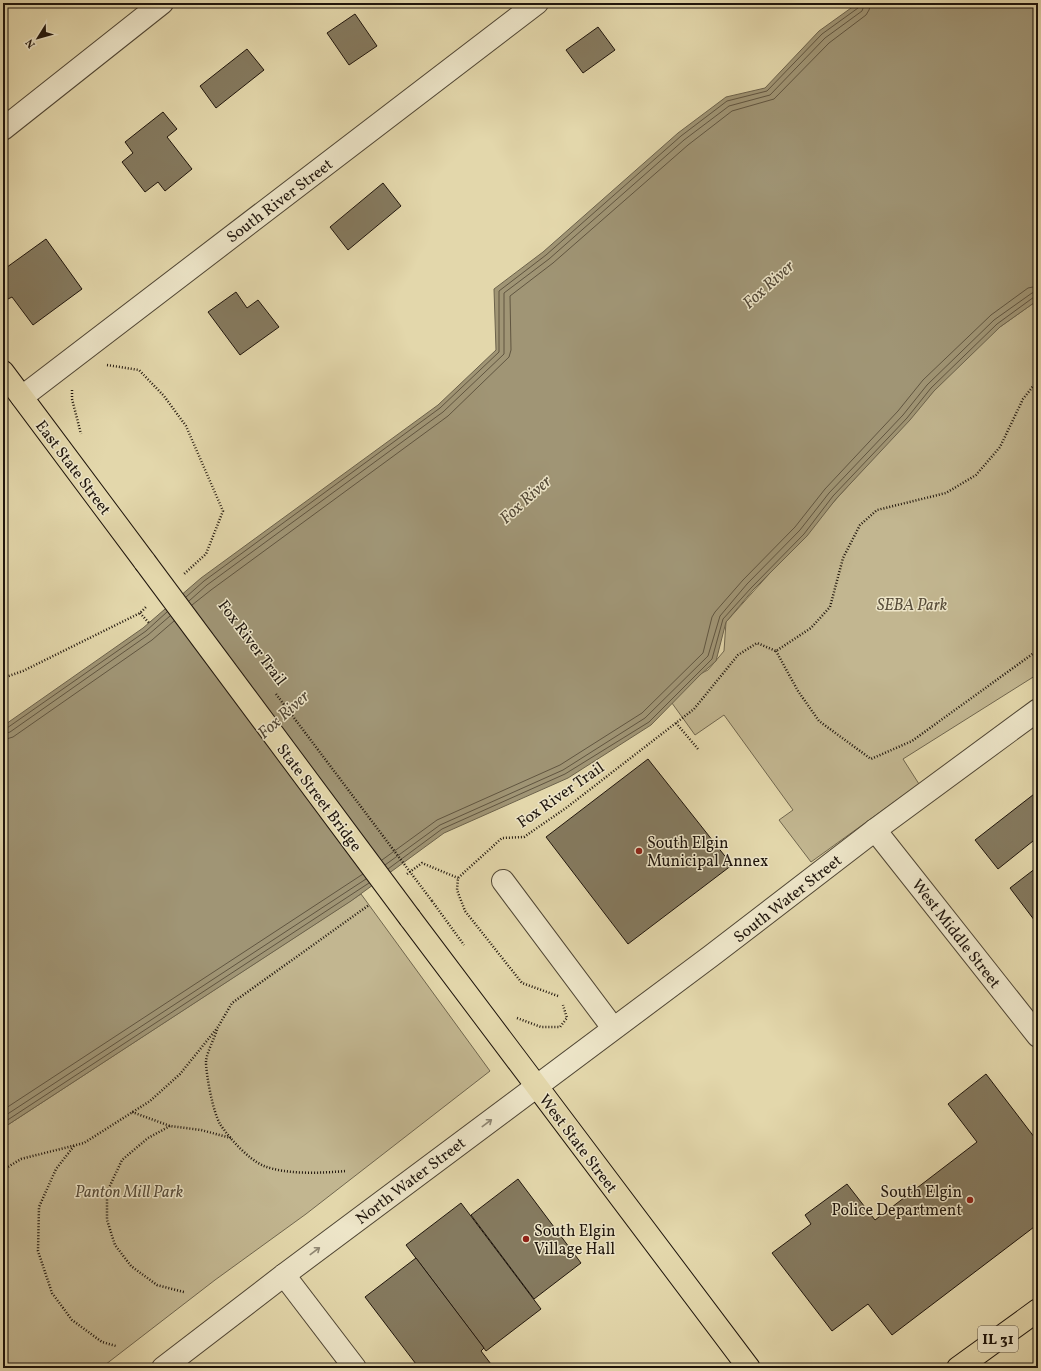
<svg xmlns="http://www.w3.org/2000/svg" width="1041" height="1371" font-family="Vollkorn,serif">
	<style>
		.green { fill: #c2b690; stroke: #70664e }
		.water { fill: #a09575; stroke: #6c624b }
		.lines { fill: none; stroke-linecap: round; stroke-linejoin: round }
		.shore { stroke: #605540; stroke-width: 1 }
		.building { fill: #857a5f; stroke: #1f150c }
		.minor-casing { stroke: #504634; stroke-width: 24 }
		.major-casing { stroke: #1f150c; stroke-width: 24 }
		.path { stroke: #1f150c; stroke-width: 2.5; stroke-dasharray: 1 2; stroke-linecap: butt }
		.minor { stroke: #ede5c8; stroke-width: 22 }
		.major { stroke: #e3d7ab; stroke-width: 22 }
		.major-bridge-casing { stroke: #1f150c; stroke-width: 24; stroke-linecap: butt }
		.path-bridge { stroke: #1f150c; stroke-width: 2.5; stroke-dasharray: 1 2; stroke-linecap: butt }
		.major-bridge { stroke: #e3d7ab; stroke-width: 22 }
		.oneway { stroke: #908773 }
		.poi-dot { fill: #8f2418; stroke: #ede5c8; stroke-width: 1.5 }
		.labels { text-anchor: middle; stroke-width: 3; stroke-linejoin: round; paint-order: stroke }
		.shield { fill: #ede5c8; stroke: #5d5344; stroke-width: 1 }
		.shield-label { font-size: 15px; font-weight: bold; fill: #1f150c }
		.street-label { font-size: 16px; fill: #1f150c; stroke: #ede5c8 }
		.park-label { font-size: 16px; font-style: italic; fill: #584d3a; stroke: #ede5c8 }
		.poi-label { font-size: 16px; fill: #1f150c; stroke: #ede5c8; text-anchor: start }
		.water-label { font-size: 17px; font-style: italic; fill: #534836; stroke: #ede5c8 }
	</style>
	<rect width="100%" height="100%" fill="#e3d7ab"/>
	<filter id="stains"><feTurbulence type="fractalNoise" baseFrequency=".005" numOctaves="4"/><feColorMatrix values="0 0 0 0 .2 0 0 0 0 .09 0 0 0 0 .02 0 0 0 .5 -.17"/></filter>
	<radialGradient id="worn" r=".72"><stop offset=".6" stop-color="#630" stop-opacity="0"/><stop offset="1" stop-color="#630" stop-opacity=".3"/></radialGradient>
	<!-- green -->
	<g class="green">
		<polygon points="1038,300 1038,674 903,759 919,784 811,862 779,820 793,810 724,715 695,735 664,692 708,670 724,651 726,622 926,399 987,336"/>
		<polygon points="361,894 490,1071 306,1214 215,1280 101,1368 3,1368 3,1128"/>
	</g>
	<!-- water -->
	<polygon class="water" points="858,3 1038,3 1038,300 1000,327 934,391 910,420 836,499 807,536 753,590 726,622 716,661 700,675 651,725 568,778 444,833 351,901 3,1128 3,726 143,628 201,578 438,405 496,350 494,289 543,252 678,133 726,97 765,88 819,31"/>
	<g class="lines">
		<!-- shore -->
		<g class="shore">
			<polyline points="186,597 204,581 440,408 499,352 499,291 546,255 681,136 727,101 767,91 822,34 858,8 860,3"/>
			<polyline points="189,601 207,585 443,412 504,354 504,293 549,259 684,140 729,106 770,95 825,38 862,11 865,3"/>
			<polyline points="192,605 211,590 448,416 509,357 511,350 510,296 553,263 688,145 732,111 774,99 829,43 866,15 869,10 871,3"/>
			<polyline points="3,729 7,728 146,631 167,612"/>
			<polyline points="3,734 10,732 148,635 170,616"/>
			<polyline points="3,740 13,737 152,640 174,621"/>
			<polyline points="382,860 437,820 560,765 642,713 703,653 712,617 715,612 743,580 795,527 825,489 898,411 923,380 991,315 1028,288 1038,286"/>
			<polyline points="385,865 440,825 563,770 645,718 708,656 720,616 747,584 800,530 829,493 903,415 927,385 994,320 1032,293 1038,292"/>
			<polyline points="388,869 442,829 565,774 649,722 712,659 723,619 751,588 804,534 833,496 907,418 931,388 997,324 1034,297 1038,297"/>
			<polyline points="3,1110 363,874"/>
			<polyline points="3,1117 366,879"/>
			<polyline points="3,1123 369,883"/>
		</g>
	</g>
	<!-- building -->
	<g class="building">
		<polygon points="355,14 377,46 349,65 327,33"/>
		<polygon points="598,27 615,50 583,73 566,50"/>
		<polygon points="247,49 264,70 216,108 200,86"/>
		<polygon points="163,112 177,129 167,137 192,169 165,191 158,182 145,192 122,162 133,153 125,142"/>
		<polygon points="383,183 401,206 348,250 330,227"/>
		<polygon points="46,239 82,289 33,325 12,297 8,299 3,293 3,270"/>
		<polygon points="236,292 247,308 258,300 279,327 240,355 208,312"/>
		<polygon points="648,759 732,865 628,944 546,837"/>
		<polygon points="1038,791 1038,837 998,869 975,840"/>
		<polygon points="1036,868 1038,871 1038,925 1010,888"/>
		<polygon points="986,1074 1038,1142 1038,1224 892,1335 868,1304 832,1331 772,1253 811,1224 805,1215 847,1184 875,1220 977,1142 948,1104"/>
		<polygon points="518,1179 581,1263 534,1299 471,1215"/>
		<polygon points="461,1203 541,1309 486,1351 406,1245"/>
		<polygon points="416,1258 484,1348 481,1351 494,1368 419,1368 365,1297"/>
	</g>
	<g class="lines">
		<defs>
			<g id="minor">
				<polyline points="3,129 162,3"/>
				<polyline points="22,397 537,3"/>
				<polyline points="875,830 1038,1036"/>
				<polyline points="503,881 613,1028"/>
				<polyline points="284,1275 355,1368"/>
				<polyline points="163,1368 284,1275 711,956 875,830 1038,710"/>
			</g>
			<g id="major">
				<polyline points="3,372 145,562"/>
				<polyline points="410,918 749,1368"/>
				<polyline points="958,1368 1038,1310"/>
			</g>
		</defs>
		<!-- minor casing -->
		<use href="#minor" class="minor-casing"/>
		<!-- major casing -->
		<use href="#major" class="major-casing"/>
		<!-- path -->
		<g class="path">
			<polyline points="107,365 139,370 164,396 186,426 223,511 206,554 184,574"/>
			<polyline points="72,390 72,399 81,434"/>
			<polyline points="140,613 149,623"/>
			<polyline points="776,651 798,691 819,721 871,759 912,741 1038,650"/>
			<polyline points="3,678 23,671 140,613 147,606"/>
			<polyline points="676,723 698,749"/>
			<polyline points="407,874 422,863 458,878"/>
			<polyline points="432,901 464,945"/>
			<polyline points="558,996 522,983 465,911 457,890 458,878 502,838 524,837 566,808 694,709 738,655 757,643 776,651 811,628 830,607 843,558 860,525 877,510 946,493 976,475 1000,447 1023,399 1038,380"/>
			<polyline points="517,1018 541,1027 560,1027 567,1018 563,1005"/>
			<path d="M217 1030C214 1039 207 1052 206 1061 206 1075 213 1112 220 1124 229 1138 249 1160 264 1166 287 1175 323 1173 346 1171"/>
			<polyline points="132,1112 170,1126 201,1130 231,1138"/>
			<polyline points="170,1126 148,1138 122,1160 107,1192 107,1220 115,1245 131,1266 157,1285 184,1292"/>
			<polyline points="74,1146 56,1169 39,1207 38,1251 52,1293 72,1320 102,1342 116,1346"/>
			<polyline points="3,1170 21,1159 84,1143 150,1101 180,1074 218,1027 232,1003 369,905"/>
		</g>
		<!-- minor -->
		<use href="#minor" class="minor"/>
		<!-- major -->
		<use href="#major" class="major"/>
		<defs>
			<polyline id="major-bridge" points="145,562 410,918"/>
		</defs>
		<!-- major-bridge casing -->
		<use href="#major-bridge" class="major-bridge-casing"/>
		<!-- path-bridge -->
		<polyline class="path-bridge" points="276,694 432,901"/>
		<!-- major-bridge -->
		<use href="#major-bridge" class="major-bridge"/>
	</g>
	<!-- one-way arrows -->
	<defs><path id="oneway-shaft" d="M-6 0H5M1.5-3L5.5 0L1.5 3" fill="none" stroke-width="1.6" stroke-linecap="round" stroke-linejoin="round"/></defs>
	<g class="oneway">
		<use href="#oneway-shaft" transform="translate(487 1123) rotate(-37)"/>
		<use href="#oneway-shaft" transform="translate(315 1251) rotate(-37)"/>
	</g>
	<!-- markers -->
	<g class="poi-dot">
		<circle cx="639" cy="851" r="4"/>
		<circle cx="970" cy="1200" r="4"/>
		<circle cx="526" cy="1239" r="4"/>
	</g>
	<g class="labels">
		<!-- shield labels -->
		<rect class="shield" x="978" y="1326" width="40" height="26" rx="3"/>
		<g class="shield-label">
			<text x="998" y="1344">IL 31</text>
		</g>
		<!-- street labels -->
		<g class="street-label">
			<text transform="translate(279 200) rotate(-37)" y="6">South River Street</text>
			<text transform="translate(74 467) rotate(53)" y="6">East State Street</text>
			<text transform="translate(253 642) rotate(53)" y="6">Fox River Trail</text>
			<text transform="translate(560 794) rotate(-35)" y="6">Fox River Trail</text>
			<text transform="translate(320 797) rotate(53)" y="6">State Street Bridge</text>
			<text transform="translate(787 898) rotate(-38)" y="6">South Water Street</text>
			<text transform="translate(957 933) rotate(52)" y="6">West Middle Street</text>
			<text transform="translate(579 1143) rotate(53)" y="6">West State Street</text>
			<text transform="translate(410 1180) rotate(-37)" y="6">North Water Street</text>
		</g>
		<!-- park labels -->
		<g class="park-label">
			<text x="912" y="610">SEBA Park</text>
			<text x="129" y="1197">Panton Mill Park</text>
		</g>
		<!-- poi labels -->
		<g class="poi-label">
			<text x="647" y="848">South Elgin<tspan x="647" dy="18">Municipal Annex</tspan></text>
			<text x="962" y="1197" text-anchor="end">South Elgin<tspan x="962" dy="18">Police Department</tspan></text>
			<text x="534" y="1236">South Elgin<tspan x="534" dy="18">Village Hall</tspan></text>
		</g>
		<!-- water labels -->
		<g class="water-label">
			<text transform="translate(768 284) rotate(-42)" y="6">Fox River</text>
			<text transform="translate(525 499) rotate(-42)" y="6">Fox River</text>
			<text transform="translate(283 714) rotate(-42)" y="6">Fox River</text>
		</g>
	</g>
	<!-- margin -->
	<rect width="1041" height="1371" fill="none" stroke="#e3d7ab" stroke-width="16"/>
	<rect x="4" y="4" width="1033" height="1363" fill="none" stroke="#1f150c" stroke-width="2"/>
	<rect x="8" y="8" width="1025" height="1355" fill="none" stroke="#1f150c"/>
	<!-- north arrow -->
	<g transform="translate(38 38) rotate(233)" stroke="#ede5c8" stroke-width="3" paint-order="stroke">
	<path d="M0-3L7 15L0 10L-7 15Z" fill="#1f150c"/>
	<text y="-6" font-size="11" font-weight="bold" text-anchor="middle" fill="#1f150c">N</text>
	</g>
	<rect width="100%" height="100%" filter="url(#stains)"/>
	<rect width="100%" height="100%" fill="url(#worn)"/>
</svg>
